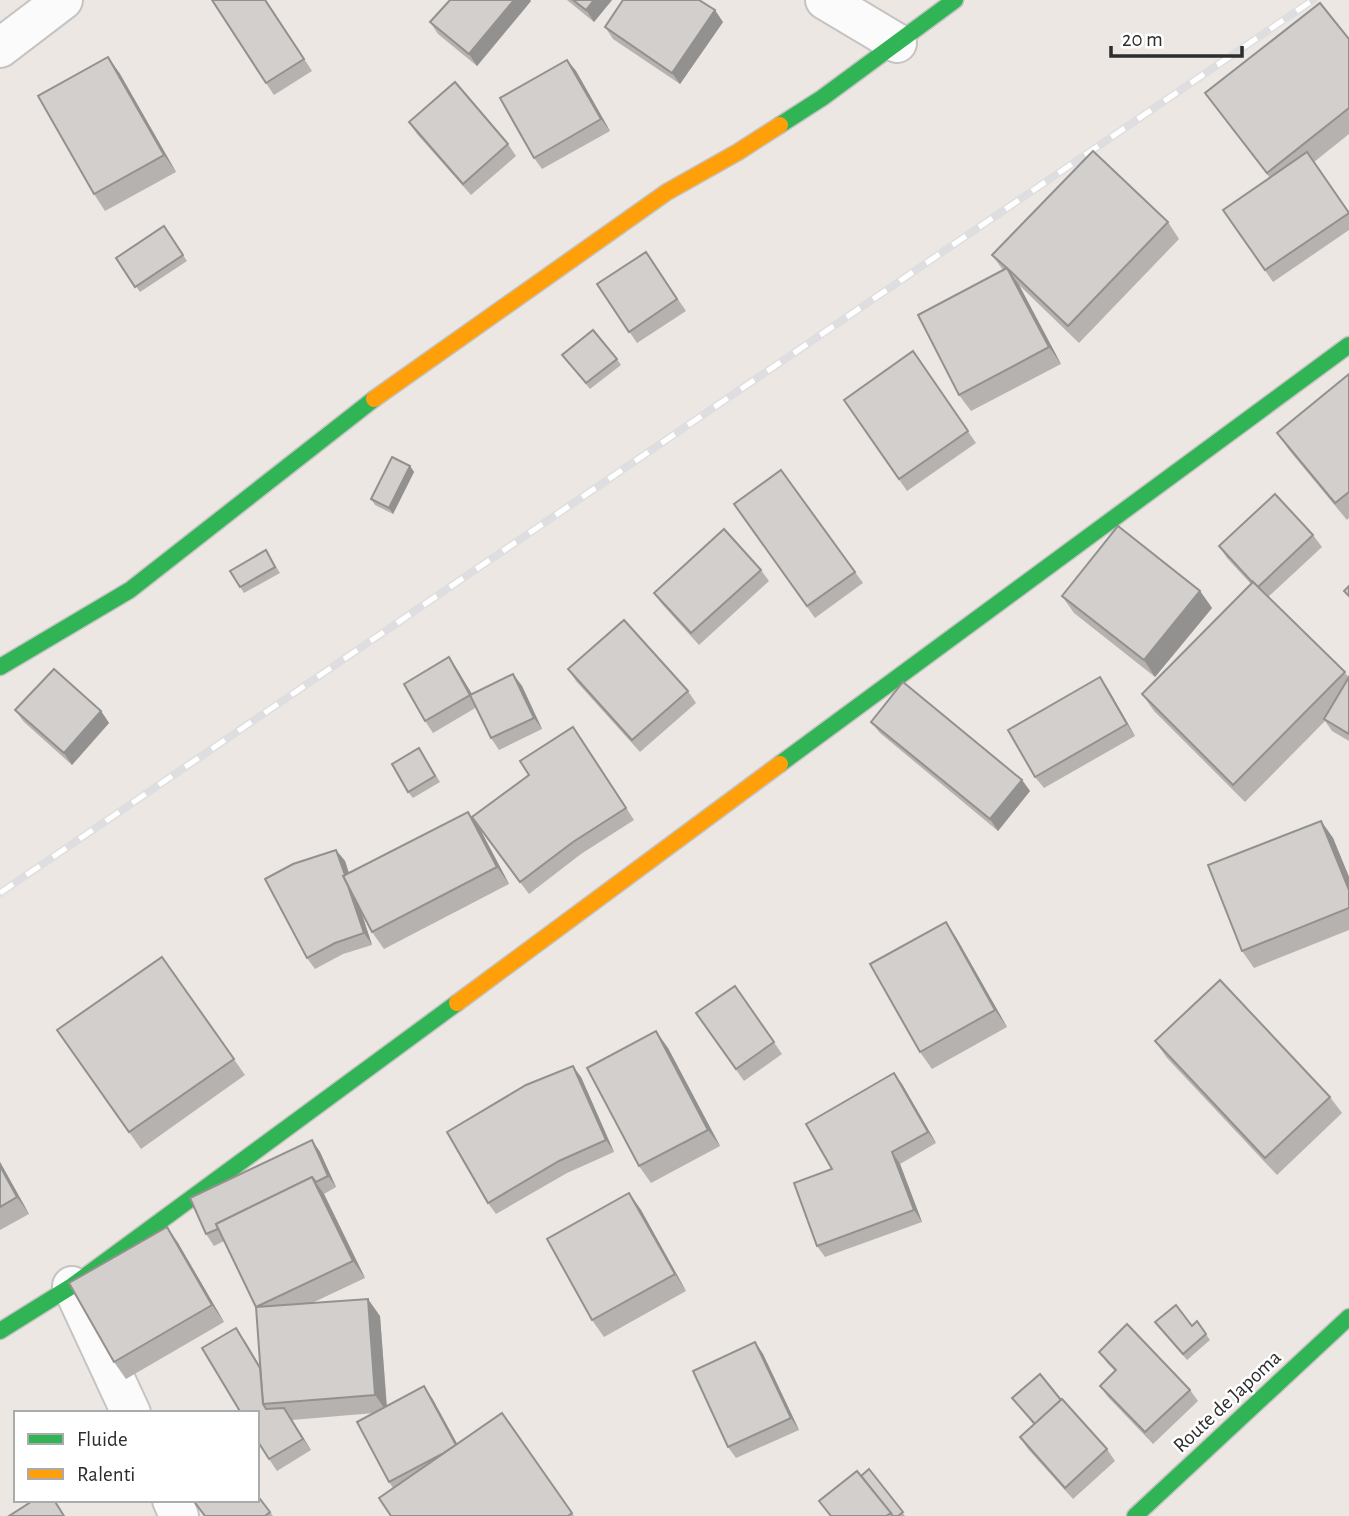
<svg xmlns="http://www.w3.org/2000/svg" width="1349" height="1516" font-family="'Alegreya Sans',sans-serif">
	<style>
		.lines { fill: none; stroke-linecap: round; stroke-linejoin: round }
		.street-casing { stroke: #c5c4c3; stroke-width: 42 }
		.fast-casing { stroke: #c5c4c3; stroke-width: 19 }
		.slow-casing { stroke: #c5c4c3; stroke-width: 19 }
		.street { stroke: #fcfbfb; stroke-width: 38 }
		.fast { stroke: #30b455; stroke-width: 16 }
		.slow { stroke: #ff9f0a; stroke-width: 16 }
		.rail-casing { stroke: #dedee0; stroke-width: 8 }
		.rail { stroke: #fff; stroke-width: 5; stroke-dasharray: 16; stroke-linecap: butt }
		.wall { fill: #b5b2af }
		.shaded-wall { fill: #93918f }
		.building { fill: #d2cfcc; stroke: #93918f; stroke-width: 2 }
		.labels { text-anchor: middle; stroke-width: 5; stroke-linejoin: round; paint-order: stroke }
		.street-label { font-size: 21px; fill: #2d2d2d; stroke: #fff }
	</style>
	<rect width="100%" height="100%" fill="#ece7e2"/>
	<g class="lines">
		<defs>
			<g id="street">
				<polyline points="825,0 897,43"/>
				<polyline points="0,48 63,0"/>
				<polyline points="72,1286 131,1413"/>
				<polyline points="172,1500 179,1516"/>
			</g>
			<g id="fast">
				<polyline points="780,125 822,98 955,0"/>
				<polyline points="0,667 130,590 374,399"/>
				<polyline points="780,764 1349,345"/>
				<polyline points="0,1331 72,1286 457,1003"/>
				<polyline points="1135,1516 1349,1317"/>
			</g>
			<g id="slow">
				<polyline points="374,399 667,192 738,152 780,125"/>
				<polyline points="457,1003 780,764"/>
			</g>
		</defs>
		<!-- street casing -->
		<use href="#street" class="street-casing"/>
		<!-- fast casing -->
		<use href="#fast" class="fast-casing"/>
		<!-- slow casing -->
		<use href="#slow" class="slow-casing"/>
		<!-- street -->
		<use href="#street" class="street"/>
		<!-- fast -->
		<use href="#fast" class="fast"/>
		<!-- slow -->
		<use href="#slow" class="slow"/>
		<defs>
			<polyline id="rail" points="0,893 1313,0"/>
		</defs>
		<!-- rail casing -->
		<use href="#rail" class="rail-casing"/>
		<!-- rail -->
		<use href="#rail" class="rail"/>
	</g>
	<!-- wall -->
	<g class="wall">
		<polygon points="266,0 312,71 274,95 266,83"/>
		<polygon points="450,0 530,0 531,1 477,66 438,34 430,22"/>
		<polygon points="567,0 612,0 594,22"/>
		<polygon points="723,22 680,84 613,39 605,27"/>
		<polygon points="1349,39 1349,134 1314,162 1349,212 1349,230 1273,282 1223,210 1270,178 1205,93"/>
		<polygon points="108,57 120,74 176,172 105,211 94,194"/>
		<polygon points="567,60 576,71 610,131 542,169 534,158"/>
		<polygon points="409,122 508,144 516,156 471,195 417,134"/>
		<polygon points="1168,222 1179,239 1079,343 1019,285 1061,364 971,411 959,395 1003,270 992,255"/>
		<polygon points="164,226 187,261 140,292 116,258"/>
		<polygon points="646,252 686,311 637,343 597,284"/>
		<polygon points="913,351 976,443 907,491 844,400"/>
		<polygon points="562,355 617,359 621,365 590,389"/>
		<polygon points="1349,374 1349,518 1347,520 1289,450 1277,433"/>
		<polygon points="410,466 414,472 393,514 375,505 371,499"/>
		<polygon points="781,470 863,583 815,618 734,504"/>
		<polygon points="1313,535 1322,547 1268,597 1349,677 1349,741 1332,731 1325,721 1245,802 1154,711 1142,694 1251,584 1227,558 1219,546"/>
		<polygon points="270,556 280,573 244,593 240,587"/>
		<polygon points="761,570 769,581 699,645 662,604 654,593"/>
		<polygon points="1200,591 1212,608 1155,677 1074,613 1062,596"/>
		<polygon points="449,657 472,694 513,674 522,686 542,729 499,750 491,738 477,707 433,733 425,721"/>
		<polygon points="568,669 688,691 696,703 640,752 576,681"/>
		<polygon points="1100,677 1108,689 1135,736 1044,788 1035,777"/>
		<polygon points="15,710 101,711 109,723 72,765 24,722"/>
		<polygon points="871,722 1022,780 1030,791 998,831 880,733"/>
		<polygon points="581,738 634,820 581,854 529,894 480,829 509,884 384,949 372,932 360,909 372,945 343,954 315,969 307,958 336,850 345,861 349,873 472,817"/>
		<polygon points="423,754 440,782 413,798 408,792"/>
		<polygon points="1321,821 1333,838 1349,877 1349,930 1254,968 1242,951"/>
		<polygon points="946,922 957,939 1007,1027 932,1069 920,1052"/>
		<polygon points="162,957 245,1075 141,1149 57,1030"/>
		<polygon points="735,986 782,1054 744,1081 696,1013"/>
		<polygon points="1155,1041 1330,1097 1342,1113 1277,1175 1167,1058"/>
		<polygon points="668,1048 720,1146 651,1183 639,1166"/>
		<polygon points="581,1077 614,1152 567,1173 496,1214 488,1203"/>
		<polygon points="902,1084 936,1143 900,1164 922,1222 825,1257 817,1246 832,1169"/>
		<polygon points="312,1140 320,1152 336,1187 324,1194 365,1278 312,1303 380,1316 387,1406 432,1398 457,1444 502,1413 574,1516 391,1516 393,1488 389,1482 374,1413 292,1420 311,1450 277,1471 269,1459 244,1339 260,1366 256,1307 224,1241 214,1246 206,1234"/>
		<polygon points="0,1162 29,1214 0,1230"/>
		<polygon points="629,1193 641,1210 686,1291 604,1337 592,1320"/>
		<polygon points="167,1227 178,1243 224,1322 126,1379 114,1362"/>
		<polygon points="1197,1321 1210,1340 1187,1360 1155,1322 1192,1326"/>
		<polygon points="755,1342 763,1354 799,1430 736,1458 728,1447"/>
		<polygon points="1099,1352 1190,1390 1198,1401 1153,1444 1108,1397 1100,1386 1115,1371 1108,1364"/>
		<polygon points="1012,1398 1061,1400 1107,1449 1115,1461 1073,1499 1028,1449 1020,1437 1034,1425"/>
		<polygon points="869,1469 905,1516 830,1516 819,1501 861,1476"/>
		<polygon points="257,1495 273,1516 204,1516 193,1500"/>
	</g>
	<!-- shaded-wall -->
	<g class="shaded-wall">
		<polygon points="514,0 530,0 531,1 477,66 469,54"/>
		<polygon points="594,0 612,0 594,22 586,10"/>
		<polygon points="715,10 723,22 680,84 672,73"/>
		<polygon points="108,57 120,74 176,172 164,155"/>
		<polygon points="567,60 576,71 610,131 601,119"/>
		<polygon points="1007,268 1019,285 1061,364 1049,347"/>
		<polygon points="410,466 414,472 393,514 389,508"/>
		<polygon points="1200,591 1212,608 1155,677 1144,660"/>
		<polygon points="449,657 457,669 479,706 470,695"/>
		<polygon points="513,674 522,686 542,729 534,718"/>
		<polygon points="1100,677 1108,689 1135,736 1127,724"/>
		<polygon points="101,711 109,723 72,765 64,753"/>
		<polygon points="1022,780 1030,791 998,831 990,819"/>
		<polygon points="468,812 480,829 509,884 497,867"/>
		<polygon points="1321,821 1333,838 1349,877 1349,890"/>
		<polygon points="336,850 345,861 372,945 364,933"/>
		<polygon points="946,922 957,939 1007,1027 995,1010"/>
		<polygon points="656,1031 668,1048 720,1146 708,1130"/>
		<polygon points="573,1066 581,1077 614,1152 606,1140"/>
		<polygon points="894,1073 902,1084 936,1143 928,1132"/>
		<polygon points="312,1140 320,1152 336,1187 328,1176"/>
		<polygon points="892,1152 900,1164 922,1222 914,1210"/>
		<polygon points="0,1162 29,1214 17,1197 0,1166"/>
		<polygon points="312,1177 324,1194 365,1278 353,1261"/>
		<polygon points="629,1193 641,1210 686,1291 675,1274"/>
		<polygon points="167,1227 178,1243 224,1322 212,1305"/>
		<polygon points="368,1299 380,1316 387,1412 375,1395"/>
		<polygon points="236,1328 272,1386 266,1404"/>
		<polygon points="755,1342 763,1354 799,1430 791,1418"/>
		<polygon points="424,1386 432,1398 465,1458 456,1447"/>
		<polygon points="284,1408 292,1420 311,1450 303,1439"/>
	</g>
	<!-- building -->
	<g class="building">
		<polygon points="212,0 265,0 304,59 266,83"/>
		<polygon points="450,0 514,0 469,54 430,22"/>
		<polygon points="573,0 594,0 586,10"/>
		<polygon points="623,0 699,0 715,10 672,73 605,27"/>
		<polygon points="1320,3 1349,39 1349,108 1267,173 1205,93"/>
		<polygon points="108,57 164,155 94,194 38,96"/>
		<polygon points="567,60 601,119 534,158 500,98"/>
		<polygon points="455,82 508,144 463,184 409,122"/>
		<polygon points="1093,151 1168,222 1068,326 1007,268 1049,347 959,395 918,315 1007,268 992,255"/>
		<polygon points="1307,152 1349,213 1265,270 1223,210"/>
		<polygon points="164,226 183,255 135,287 116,258"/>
		<polygon points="646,252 677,299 629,332 597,284"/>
		<polygon points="593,330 617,359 586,383 562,355"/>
		<polygon points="913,351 968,431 899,479 844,400"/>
		<polygon points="1349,374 1349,492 1335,503 1277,433"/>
		<polygon points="392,457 410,466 389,508 371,499"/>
		<polygon points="781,470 855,572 807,606 734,504"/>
		<polygon points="1275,494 1313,535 1258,587 1253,582 1253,583 1219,546"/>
		<polygon points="1118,526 1200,591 1144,660 1062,596"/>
		<polygon points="724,529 761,570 691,633 654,593"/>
		<polygon points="266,550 275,567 240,587 230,571"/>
		<polygon points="1253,582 1345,672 1233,785 1142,694"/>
		<polygon points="1349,586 1349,596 1344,591"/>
		<polygon points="624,620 688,691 632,740 568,669"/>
		<polygon points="449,657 470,695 425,721 404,684"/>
		<polygon points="54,669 101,711 64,753 15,710"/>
		<polygon points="513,674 534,718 491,738 470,695"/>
		<polygon points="1100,677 1127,724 1035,777 1008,730"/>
		<polygon points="1349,677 1349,734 1324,719"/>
		<polygon points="903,682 1022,780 990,819 871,722"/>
		<polygon points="573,727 626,808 573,842 520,882 472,817 529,775 520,761"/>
		<polygon points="419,748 435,776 408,792 392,764"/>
		<polygon points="468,812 497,867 372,932 343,876"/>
		<polygon points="1321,821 1349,890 1349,908 1242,951 1208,865"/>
		<polygon points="336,850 345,875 343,876 348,886 364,933 335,943 307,958 265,879 293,864"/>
		<polygon points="946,922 995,1010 920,1052 870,964"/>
		<polygon points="162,957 234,1059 129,1132 57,1030"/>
		<polygon points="1220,980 1330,1097 1265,1158 1155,1041"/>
		<polygon points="735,986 774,1042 736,1069 696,1013"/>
		<polygon points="656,1031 708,1130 639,1166 587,1068"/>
		<polygon points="573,1066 606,1140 559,1161 488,1203 447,1132 526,1085"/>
		<polygon points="894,1073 928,1132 892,1152 914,1210 817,1246 794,1183 832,1169 806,1124"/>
		<polygon points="312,1140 328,1176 316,1182 312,1177 216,1224 218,1229 206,1234 190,1198"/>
		<polygon points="0,1166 17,1197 0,1207"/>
		<polygon points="312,1177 353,1261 256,1307 368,1299 375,1395 263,1404 256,1307 216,1224"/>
		<polygon points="629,1193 675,1274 592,1320 547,1239"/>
		<polygon points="167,1227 212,1305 114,1362 69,1283"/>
		<polygon points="1176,1305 1192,1326 1197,1321 1206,1334 1183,1354 1155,1322"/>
		<polygon points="1127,1324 1190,1390 1145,1432 1100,1386 1116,1370 1099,1352"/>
		<polygon points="236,1328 260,1368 263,1404 266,1409 284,1408 303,1439 269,1459 257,1440 257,1413 241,1413 202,1348"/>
		<polygon points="755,1342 791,1418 728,1447 693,1371"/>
		<polygon points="1040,1374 1061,1400 1035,1424 1012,1398"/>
		<polygon points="424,1386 456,1445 442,1454 389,1482 357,1422"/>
		<polygon points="1062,1399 1107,1449 1065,1488 1020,1437"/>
		<polygon points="502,1413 572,1513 568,1516 391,1516 379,1498"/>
		<polygon points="869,1469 903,1512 898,1516 893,1516 861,1476"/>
		<polygon points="857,1471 891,1513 886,1516 831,1516 819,1501"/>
		<polygon points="257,1495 270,1512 265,1516 205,1516 193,1500 257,1500"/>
		<polygon points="34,1500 54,1500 64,1516 9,1516"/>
	</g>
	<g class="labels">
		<!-- street labels -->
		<g class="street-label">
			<text transform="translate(1227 1401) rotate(-43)" y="7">Route de Japoma</text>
		</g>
	</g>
	<!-- legend -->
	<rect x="14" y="1411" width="245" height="91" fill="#ffffff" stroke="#ababab" stroke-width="2"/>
	<rect x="28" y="1434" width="35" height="10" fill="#30b455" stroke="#ababab" stroke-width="2"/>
	<text x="77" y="1446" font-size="21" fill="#2d2d2d">Fluide</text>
	<rect x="28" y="1469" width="35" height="10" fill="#ff9f0a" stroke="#ababab" stroke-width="2"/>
	<text x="77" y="1481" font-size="21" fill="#2d2d2d">Ralenti</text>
	<!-- scale -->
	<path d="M1111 46v10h131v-10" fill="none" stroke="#2d2d2d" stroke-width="3.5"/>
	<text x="1122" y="46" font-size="21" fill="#2d2d2d" stroke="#ffffff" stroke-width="5" paint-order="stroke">20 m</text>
</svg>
